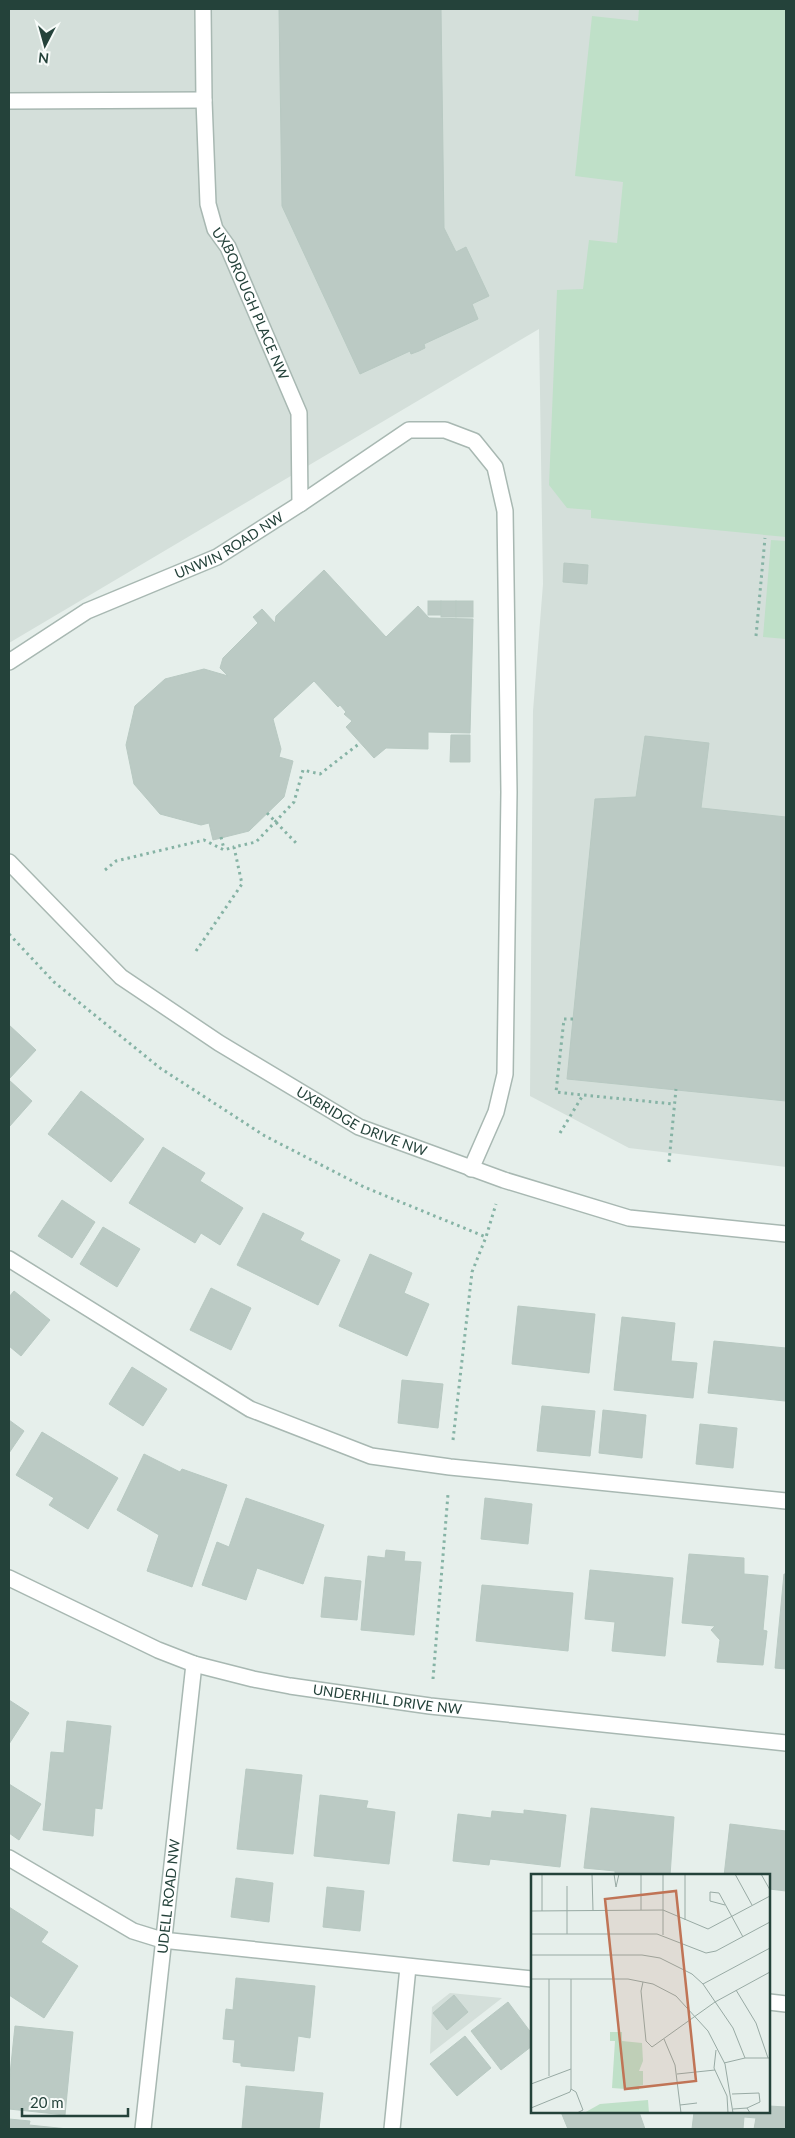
<svg xmlns="http://www.w3.org/2000/svg" width="795" height="2138" font-family="Lato,sans-serif">
	<style>
		.built { fill: #d4dfda }
		.green { fill: #bfe0c8 }
		.building { fill: #bbcac4; stroke: #b8c9c2 }
		.lines { fill: none; stroke-linecap: round; stroke-linejoin: round }
		.minor-casing { stroke: #a8b8b2; stroke-width: 18 }
		.path { stroke: #86b3a5; stroke-width: 3; stroke-dasharray: 2.5 4; stroke-linecap: butt }
		.minor { stroke: #fff; stroke-width: 15 }
		.labels { text-anchor: middle; stroke-width: 5; stroke-linejoin: round; paint-order: stroke }
		.street-label { font-size: 14px; fill: #24423a; stroke: #f7fbf9 }
		.inset-road { fill: none; stroke: #98aaa4; stroke-width: 1 }
		.view { fill: #c07456; fill-opacity: 0.15; stroke: #c07456; stroke-width: 2.5 }
		.inset-edge { fill: none; stroke: #24423a; stroke-width: 2.5 }
	</style>
	<rect width="100%" height="100%" fill="#e6efeb"/>
	<!-- built -->
	<g class="built">
		<polygon points="9,9 786,9 786,1167 629,1148 530,1096 533,711 543,584 539,329 9,643"/>
		<polygon points="450,1993 502,1998 430,2054 432,2007"/>
	</g>
	<!-- green -->
	<g class="green">
		<polygon points="639,9 786,9 786,537 591,518 591,510 567,508 549,485 557,290 583,289 589,240 617,243 623,182 575,176 592,16 638,21"/>
		<polygon points="771,540 786,541 786,639 763,637"/>
	</g>
	<!-- building -->
	<g class="building">
		<polygon points="279,9 441,9 444,228 456,252 466,247 489,296 472,304 478,319 424,344 425,348 419,351 411,354 410,351 360,374 282,206"/>
		<polygon points="564,563 588,565 587,584 563,582"/>
		<polygon points="324,570 386,637 418,606 429,618 473,619 470,733 428,732 428,749 386,748 374,758 346,727 352,721 344,714 346,712 340,705 338,707 314,681 273,719 281,749 279,757 293,761 284,797 249,831 213,840 209,823 201,825 160,814 134,784 126,745 135,706 165,679 204,669 228,676 220,668 223,658 258,623 253,617 262,609 275,623 276,616"/>
		<rect x="428" y="601" width="13" height="14"/>
		<rect x="441" y="601" width="15" height="16"/>
		<rect x="456" y="601" width="17" height="16"/>
		<polygon points="451,735 470,735 470,762 450,762"/>
		<polygon points="645,736 709,743 701,808 786,817 786,1101 567,1079 595,799 636,797"/>
		<polygon points="9,1025 36,1050 9,1079"/>
		<polygon points="9,1080 32,1101 9,1127"/>
		<polygon points="81,1091 144,1139 111,1182 48,1134"/>
		<polygon points="163,1147 205,1173 200,1181 243,1208 220,1245 201,1233 195,1243 129,1203"/>
		<polygon points="62,1200 95,1222 72,1258 38,1236"/>
		<polygon points="263,1213 304,1233 300,1240 340,1260 318,1305 237,1265"/>
		<polygon points="103,1227 140,1249 117,1287 80,1264"/>
		<polygon points="370,1254 412,1273 404,1293 429,1304 407,1356 339,1326"/>
		<polygon points="211,1288 251,1308 231,1350 190,1330"/>
		<polygon points="14,1291 50,1320 21,1356 9,1346 9,1297"/>
		<polygon points="518,1306 595,1314 589,1373 512,1364"/>
		<polygon points="622,1317 675,1323 671,1361 697,1363 693,1398 614,1390"/>
		<polygon points="714,1341 786,1348 785,1401 708,1393"/>
		<polygon points="132,1367 167,1389 143,1426 109,1404"/>
		<polygon points="402,1380 443,1384 438,1428 398,1423"/>
		<polygon points="542,1406 595,1411 590,1456 537,1451"/>
		<polygon points="603,1410 646,1415 642,1458 599,1453"/>
		<polygon points="9,1420 24,1431 9,1453"/>
		<polygon points="700,1424 737,1428 733,1468 696,1464"/>
		<polygon points="42,1432 118,1478 88,1529 49,1505 54,1498 16,1475"/>
		<polygon points="144,1454 180,1472 182,1469 227,1485 192,1587 147,1571 159,1535 117,1510"/>
		<polygon points="246,1498 324,1525 303,1584 257,1568 246,1600 202,1585 217,1542 229,1547"/>
		<polygon points="485,1498 532,1504 528,1544 481,1539"/>
		<polygon points="386,1550 405,1552 404,1561 421,1562 414,1635 361,1630 368,1556 385,1558"/>
		<polygon points="689,1554 744,1558 744,1574 768,1576 763,1630 767,1631 763,1665 717,1662 720,1640 711,1630 715,1626 682,1623"/>
		<polygon points="590,1570 673,1578 665,1656 612,1651 615,1622 585,1619"/>
		<polygon points="784,1574 786,1574 786,1669 775,1668"/>
		<polygon points="325,1577 361,1581 357,1620 321,1617"/>
		<polygon points="482,1585 573,1593 568,1651 476,1641"/>
		<polygon points="9,1700 29,1713 9,1744"/>
		<polygon points="67,1721 111,1726 102,1809 95,1808 93,1836 43,1830 51,1752 64,1753"/>
		<polygon points="246,1769 302,1775 293,1854 237,1849"/>
		<polygon points="9,1784 41,1804 19,1840 9,1833"/>
		<polygon points="320,1795 368,1801 366,1808 395,1812 389,1864 314,1856"/>
		<polygon points="591,1808 674,1817 670,1876 631,1876 615,1874 615,1871 584,1868"/>
		<polygon points="524,1810 566,1815 560,1867 490,1859 489,1865 453,1861 458,1814 491,1818 492,1811 524,1814"/>
		<polygon points="730,1824 786,1831 786,1891 769,1889 769,1876 724,1876"/>
		<polygon points="236,1878 273,1883 269,1922 231,1917"/>
		<polygon points="327,1887 364,1891 360,1931 323,1927"/>
		<polygon points="9,1907 48,1932 41,1942 78,1966 44,2018 9,1995"/>
		<polygon points="236,1978 315,1986 310,2038 298,2036 294,2071 241,2066 241,2063 233,2062 235,2040 223,2039 226,2009 233,2010"/>
		<polygon points="454,1995 468,2012 447,2030 433,2013"/>
		<polygon points="508,2002 532,2034 532,2046 501,2070 471,2031"/>
		<polygon points="15,2026 73,2032 65,2115 9,2109 9,2084"/>
		<polygon points="465,2036 491,2068 457,2096 430,2064"/>
		<polygon points="246,2086 323,2093 319,2129 242,2129"/>
		<polygon points="769,2106 786,2107 786,2129 754,2129 756,2118 744,2117 743,2129 692,2129 694,2112 769,2112"/>
		<polygon points="561,2112 639,2112 645,2129 568,2129"/>
		<polygon points="9,2119 30,2121 29,2125 68,2129 9,2129"/>
	</g>
	<g class="lines">
		<defs>
			<g id="minor">
				<path id="s1" d="M203 9 204 100 208 204 215 229 228 247 299 413 300 504"/>
				<polyline points="9,101 204,100"/>
				<path id="s2" d="M9 662 87 611 217 557 300 504 409 430H445L474 441 495 467 505 511 509 792 505 1074 496 1112 471 1169"/>
				<path id="s3" d="M9 862 121 977 219 1043 359 1127 504 1180 629 1218 786 1234"/>
				<polyline points="9,1259 250,1409 371,1456 450,1467 786,1501"/>
				<path id="s4" d="M9 1578 158 1650 194 1664 253 1679 290 1686 430 1706 786 1743"/>
				<polyline points="9,1858 133,1931 162,1940 532,1979"/>
				<polyline points="769,2002 786,2004"/>
				<path id="s5" d="M143 2129 194 1664"/>
				<polyline points="392,2129 408,1967"/>
			</g>
		</defs>
		<!-- minor casing -->
		<use href="#minor" class="minor-casing"/>
		<!-- path -->
		<g class="path">
			<polyline points="756,636 765,538"/>
			<polyline points="267,813 298,845"/>
			<polyline points="221,837 224,849"/>
			<polyline points="105,870 116,861 204,840 224,850 234,847"/>
			<polyline points="9,934 54,982 160,1068 265,1136 364,1187 486,1237"/>
			<polyline points="196,951 242,884 234,847 256,842 294,802 303,770 320,774 360,743"/>
			<polyline points="573,1019 564,1019 556,1092 583,1095"/>
			<polyline points="560,1133 583,1095 674,1104"/>
			<polyline points="669,1162 676,1089"/>
			<polyline points="453,1440 472,1272 486,1237 496,1204"/>
			<polyline points="433,1679 448,1494"/>
		</g>
		<!-- minor -->
		<use href="#minor" class="minor"/>
	</g>
	<g class="labels">
		<!-- street labels -->
		<g class="street-label">
			<text dy="5" stroke="none"><textPath href="#s1" startOffset="304">UXBOROUGH PLACE NW</textPath></text>
			<text dy="5" stroke="none"><textPath href="#s2" startOffset="250">UNWIN ROAD NW</textPath></text>
			<text dy="5" stroke="none"><textPath href="#s3" startOffset="442">UXBRIDGE DRIVE NW</textPath></text>
			<text dy="5" stroke="none"><textPath href="#s4" startOffset="401">UNDERHILL DRIVE NW</textPath></text>
			<text dy="5" stroke="none"><textPath href="#s5" startOffset="234">UDELL ROAD NW</textPath></text>
		</g>
	</g>
	<!-- overview -->
	<g transform="translate(531 1874)">
		<rect width="239" height="239" fill="#e6efeb"/>
		<path d="M79 158H91V167L111 169 112 187 108 197H112V211L108 212V216L81 214 84 167H79ZM117 226 118 239H53L69 230Z" fill="#bfe0c8"/>
		<path class="inset-road" d="M11 0V37M61 0 62 37M83 0 85 13 88 0M110 0V36M204 0 221 31M230 0 239 16M36 12V60M194 31 179 27V18L188 19 212 63M0 37 132 36 177 55 239 22M154 46V0M0 60H126L175 79 185 77 239 48M132 61V0M0 81H111L129 84 161 100 172 110 202 154 214 184M0 105H97L122 110 145 122 177 157 194 190 202 239M18 105V202M112 108 110 117 115 167 121 173 184 128 239 98M172 110 239 74M205 116 225 149 237 184M133 165 144 191 150 239M185 176 183 194 196 222 197 239M193 189 214 184H239M146 200 184 196M0 210 40 195M40 215 45 218 52 236 46 239M201 220 228 219 229 228 216 234M149 231 166 229M0 234 39 218 40 215V105M202 235 216 234 219 239"/>
		<path class="view" d="M145 17 165 207 94 215 74 25Z"/>
		<rect width="239" height="239" class="inset-edge"/>
	</g>
	<!-- border -->
	<rect width="795" height="2138" fill="none" stroke="#24423a" stroke-width="20"/>
	<!-- north arrow -->
	<g transform="translate(45 45) rotate(186)" stroke="#f7fbf9" stroke-width="4" paint-order="stroke">
	<path d="M0-4L9 19L0 12L-9 19Z" fill="#24423a"/>
	<text y="-8" font-size="14" font-weight="bold" text-anchor="middle" fill="#24423a">N</text>
	</g>
	<!-- scale -->
	<path d="M22 2108v8h106v-8" fill="none" stroke="#24423a" stroke-width="2.5"/>
	<text x="30" y="2108" font-size="15" fill="#24423a" stroke="#f7fbf9" stroke-width="4" paint-order="stroke">20 m</text>
</svg>
